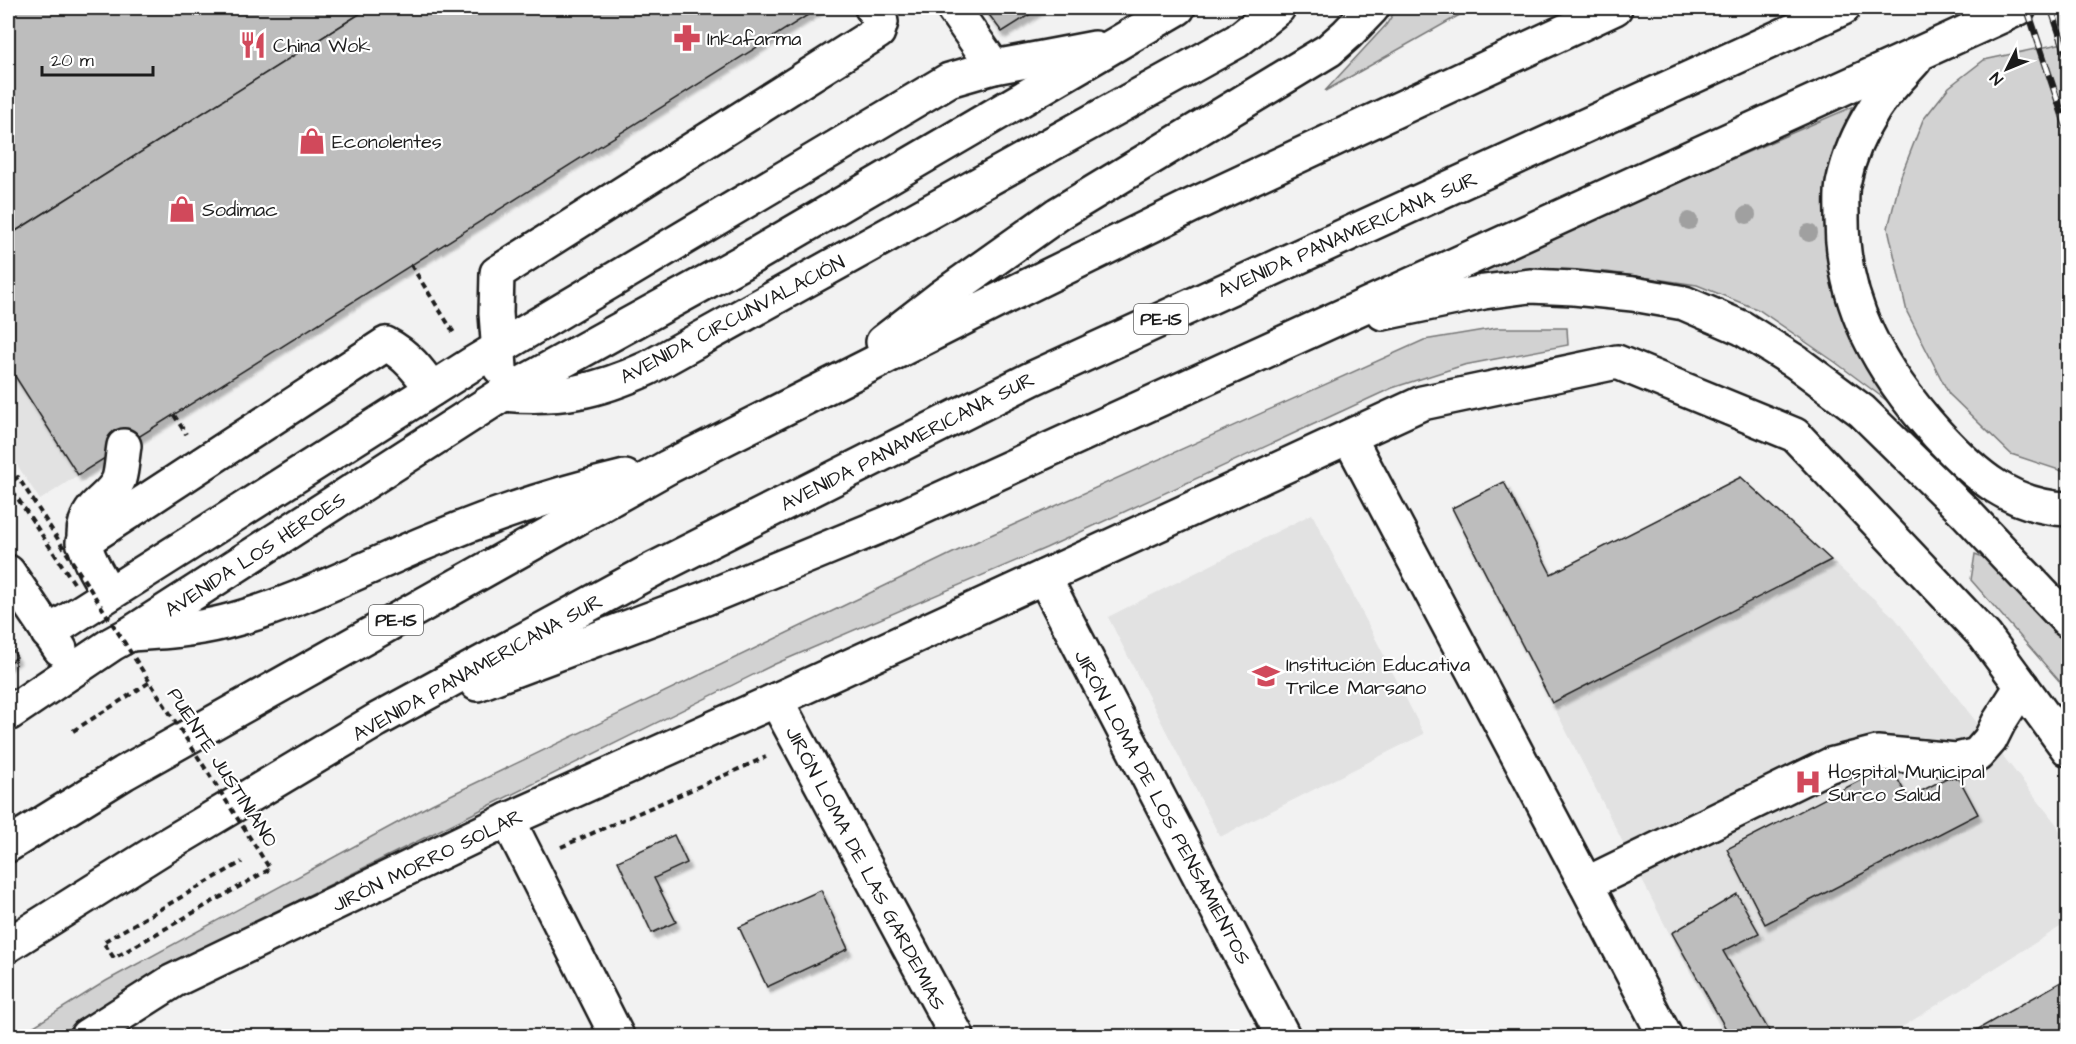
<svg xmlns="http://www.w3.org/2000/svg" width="2076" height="1044" font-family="'Architects Daughter',sans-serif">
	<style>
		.built { fill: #e2e2e2 }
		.green { fill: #d2d2d2; stroke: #777; stroke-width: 1.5 }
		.building { fill: #bdbdbd; stroke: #1c1c1c; stroke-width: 1.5; filter: url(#shadow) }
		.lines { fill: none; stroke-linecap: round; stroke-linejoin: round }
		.minor-casing { stroke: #1c1c1c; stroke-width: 38 }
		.highway-casing { stroke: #1c1c1c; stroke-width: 38 }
		.path { stroke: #1c1c1c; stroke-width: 4; stroke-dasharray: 6 4.5; stroke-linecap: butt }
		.minor { stroke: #fff; stroke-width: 33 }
		.highway { stroke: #fff; stroke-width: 33 }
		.rail-casing { stroke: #1c1c1c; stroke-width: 7 }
		.rail { stroke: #fff; stroke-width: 4.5; stroke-dasharray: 14; stroke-linecap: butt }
		.path-bridge { stroke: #1c1c1c; stroke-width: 4; stroke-dasharray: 6 4.5; stroke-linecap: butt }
		.tree { fill: #a0a0a0 }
		.labels { text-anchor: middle; stroke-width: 4.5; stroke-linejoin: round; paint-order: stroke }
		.shield { fill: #fff; stroke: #606060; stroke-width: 1.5 }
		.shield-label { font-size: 18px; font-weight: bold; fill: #1c1c1c }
		.poi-label { font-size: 20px; fill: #1c1c1c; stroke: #fff; text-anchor: start }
		.street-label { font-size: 20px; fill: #1c1c1c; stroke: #fff }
	</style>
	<defs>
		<filter id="shadow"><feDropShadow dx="3.5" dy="6" stdDeviation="1.5" flood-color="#0004"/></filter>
	</defs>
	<rect width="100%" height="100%" fill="#f2f2f2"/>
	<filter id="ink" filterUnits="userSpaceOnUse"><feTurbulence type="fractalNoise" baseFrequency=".0167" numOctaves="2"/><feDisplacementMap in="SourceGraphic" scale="12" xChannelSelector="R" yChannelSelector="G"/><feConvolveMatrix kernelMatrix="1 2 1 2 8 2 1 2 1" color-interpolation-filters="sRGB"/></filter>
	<g filter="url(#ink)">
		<!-- built -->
		<g class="built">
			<polygon points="8,365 78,475 40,500 8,451"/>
			<polygon points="1312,514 1424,734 1220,837 1108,617"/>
			<polygon points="1831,560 1895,618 2057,825 2068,848 2068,922 1888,1036 1725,1036 1669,933 1552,703"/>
		</g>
		<!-- green -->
		<g class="green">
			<polygon points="1397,8 1472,8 1325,91 1386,25"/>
			<polygon points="2068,42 2068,473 2011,454 1949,394 1907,312 1888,228 1901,176 1923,120 1949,87 1984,60"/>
			<polygon points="1852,107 1835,156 1862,352 1890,403 1835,362 1759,310 1697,285 1607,272 1526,271 1442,279 1670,186"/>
			<polygon points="1496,328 1567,328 1568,345 1464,365 1392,388 1046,548 775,664 301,899 112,1003 57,1036 18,1036 106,981 432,804 982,539 1424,340"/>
			<polygon points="1975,554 2007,566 2068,643 2068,691 1971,580"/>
		</g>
		<!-- building -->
		<g class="building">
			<polygon points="8,8 369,8 8,236"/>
			<polygon points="369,8 819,8 78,475 8,365 8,236"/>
			<polygon points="984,8 1040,8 1002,32"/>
			<polygon points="1741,477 1831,560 1552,703 1452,508 1504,482 1551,574"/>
			<polygon points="8,643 17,657 8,664"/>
			<polygon points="1890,765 1908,798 1956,773 1978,814 1765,924 1727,849"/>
			<polygon points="674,835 687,863 654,878 676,922 652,933 618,861"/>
			<polygon points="821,890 848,949 767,987 739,927"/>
			<polygon points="1737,894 1759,933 1723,951 1772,1036 1730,1036 1672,933"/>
			<polygon points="2068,978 2068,1036 1966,1036"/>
		</g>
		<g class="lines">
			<defs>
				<g id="minor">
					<polyline points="953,8 994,67"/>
					<polyline points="500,368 496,313 497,273 878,32 881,22 872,8"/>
					<path d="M503 394C559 399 596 392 648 368L1237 41 1278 8"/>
					<polyline points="1349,437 1586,884 1665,1036"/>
					<path d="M83 542 386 344C407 355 419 371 432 389"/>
					<polyline points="8,572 60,649"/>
					<polyline points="1044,577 1283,1036"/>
					<path d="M109 593C93 567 71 536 94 508 103 498 114 492 119 479 122 469 122 457 124 446"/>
					<polyline points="48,633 472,364 949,80 994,67 1095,48"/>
					<polyline points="776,700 957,1036"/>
					<polyline points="8,714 112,644 130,634 503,394 755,255 1178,8"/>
					<polyline points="508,820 617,1036"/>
					<polyline points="1586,884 1830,765 1877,753 1956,760 1977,755 1990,740 1999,722 2022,686"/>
					<polyline points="87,1036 173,981 508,820 776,700 1422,403 1617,362 1795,435 1985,636 2068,749"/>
				</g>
				<g id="highway">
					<path d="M1915 60C1901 76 1885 91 1874 109 1860 131 1848 159 1843 184 1841 194 1842 206 1842 216 1841 304 1881 372 1938 435 1975 475 2011 507 2068 509"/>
					<polyline points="1383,313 1484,292 1530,286 1574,288 1633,294 1684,303 1742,328 1796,362 1862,411 1966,513 2068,621"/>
					<polyline points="883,342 940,298 1058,214 1329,50 1347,34 1372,8"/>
					<path d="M130 634C162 632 194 630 225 622 293 605 362 569 427 542 491 515 558 493 625 477"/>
					<polyline points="477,684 706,598 888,523 2019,8"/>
					<polyline points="8,845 124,773 668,467 1007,296 1191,206 1615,8"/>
					<polyline points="8,945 164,847 377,720 654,569 1031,379 1843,8"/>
				</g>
			</defs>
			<!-- minor casing -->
			<use href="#minor" class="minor-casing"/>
			<!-- highway casing -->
			<use href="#highway" class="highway-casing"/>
			<!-- path -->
			<g class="path">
				<polyline points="411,265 454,333"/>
				<polyline points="174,415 186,434"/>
				<polyline points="73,731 150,682"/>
				<polyline points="561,847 766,757"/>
			</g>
			<!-- minor -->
			<use href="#minor" class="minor"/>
			<!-- highway -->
			<use href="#highway" class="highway"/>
			<defs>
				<g id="rail">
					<polyline points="2027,8 2068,132"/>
					<polyline points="2051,8 2068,59"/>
				</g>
			</defs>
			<!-- rail casing -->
			<use href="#rail" class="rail-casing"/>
			<!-- rail -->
			<use href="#rail" class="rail"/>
			<!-- path-bridge -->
			<polyline class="path-bridge" points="74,583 8,484 18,477 270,869 114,958 103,942 242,862"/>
		</g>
		<!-- trees -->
		<g class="tree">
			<circle cx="1747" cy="215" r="9"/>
			<circle cx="1689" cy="221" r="9"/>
			<circle cx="1809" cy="233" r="9"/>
		</g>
	</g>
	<!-- icons -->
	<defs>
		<symbol id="pharmacy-bare" viewBox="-9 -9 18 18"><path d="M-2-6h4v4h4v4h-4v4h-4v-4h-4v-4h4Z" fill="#d1495b" stroke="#fff" stroke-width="2.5" paint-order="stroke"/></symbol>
		<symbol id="restaurant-bare" viewBox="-9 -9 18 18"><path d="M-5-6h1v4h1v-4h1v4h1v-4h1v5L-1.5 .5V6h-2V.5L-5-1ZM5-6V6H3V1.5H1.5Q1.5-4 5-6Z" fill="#d1495b" stroke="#fff" stroke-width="2.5" paint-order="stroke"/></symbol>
		<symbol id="shop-bare" viewBox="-9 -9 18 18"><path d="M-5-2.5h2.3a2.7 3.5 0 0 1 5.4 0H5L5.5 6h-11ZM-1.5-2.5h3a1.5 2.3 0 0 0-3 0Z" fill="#d1495b" stroke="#fff" stroke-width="2.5" paint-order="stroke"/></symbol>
		<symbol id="school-bare" viewBox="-9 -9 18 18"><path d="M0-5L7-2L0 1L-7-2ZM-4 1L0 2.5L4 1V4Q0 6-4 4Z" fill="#d1495b" stroke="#fff" stroke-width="2.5" paint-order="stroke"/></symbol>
		<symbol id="hospital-bare" viewBox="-9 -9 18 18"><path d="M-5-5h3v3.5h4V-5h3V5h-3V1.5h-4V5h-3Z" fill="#d1495b" stroke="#fff" stroke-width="2.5" paint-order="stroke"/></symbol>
	</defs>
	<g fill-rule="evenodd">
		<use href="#pharmacy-bare" x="668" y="19" width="38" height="38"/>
		<use href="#restaurant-bare" x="234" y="26" width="38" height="38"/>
		<use href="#shop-bare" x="293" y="122" width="38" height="38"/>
		<use href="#shop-bare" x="163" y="190" width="38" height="38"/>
		<use href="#school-bare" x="1247" y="657" width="38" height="38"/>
		<use href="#hospital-bare" x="1789" y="763" width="38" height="38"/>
	</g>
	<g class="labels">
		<!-- shield labels -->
		<g class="shield">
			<rect x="1134" y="304" width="54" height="30" rx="4.5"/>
			<rect x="369" y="605" width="54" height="30" rx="4.5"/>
		</g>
		<g class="shield-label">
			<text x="1161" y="325">PE-1S</text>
			<text x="396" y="626">PE-1S</text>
		</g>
		<!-- poi labels -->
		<g class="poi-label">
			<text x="707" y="45">Inkafarma</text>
			<text x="273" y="52">China Wok</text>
			<text x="332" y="148">Econolentes</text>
			<text x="202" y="216">Sodimac</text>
			<text x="1286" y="671">Institución Educativa<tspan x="1286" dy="23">Trilce Marsano</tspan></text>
			<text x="1828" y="778">Hospital Municipal<tspan x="1828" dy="23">Surco Salud</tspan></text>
		</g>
		<!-- street labels -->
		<g class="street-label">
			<text transform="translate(1347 234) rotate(-24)" y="7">AVENIDA PANAMERICANA SUR</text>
			<text transform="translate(732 319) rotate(-28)" y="7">AVENIDA CIRCUNVALACIÓN</text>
			<text transform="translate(907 441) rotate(-27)" y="7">AVENIDA PANAMERICANA SUR</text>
			<text transform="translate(255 554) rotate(-33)" y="7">AVENIDA LOS HÉROES</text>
			<text transform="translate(477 667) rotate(-29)" y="7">AVENIDA PANAMERICANA SUR</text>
			<text transform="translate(223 767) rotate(57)" y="7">PUENTE JUSTINIANO</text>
			<text transform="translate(1163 807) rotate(62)" y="7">JIRÓN LOMA DE LOS PENSAMIENTOS</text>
			<text transform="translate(427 860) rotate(-26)" y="7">JIRÓN MORRO SOLAR</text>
			<text transform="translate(866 868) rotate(62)" y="7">JIRÓN LOMA DE LAS GARDEMIAS</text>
		</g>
	</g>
	<!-- margin -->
	<rect width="2076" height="1044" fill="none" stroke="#fff" stroke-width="30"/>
	<rect x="15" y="15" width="2046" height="1014" fill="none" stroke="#1c1c1c" stroke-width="2" filter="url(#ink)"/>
	<!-- north arrow -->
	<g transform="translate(2007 69) rotate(227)" stroke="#ffffff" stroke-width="4.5" paint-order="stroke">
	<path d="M0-4.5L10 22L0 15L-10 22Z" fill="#1c1c1c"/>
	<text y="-9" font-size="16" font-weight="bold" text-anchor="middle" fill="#1c1c1c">N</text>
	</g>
	<!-- scale -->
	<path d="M42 66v9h111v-9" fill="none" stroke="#1c1c1c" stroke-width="3"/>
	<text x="51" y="66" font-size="18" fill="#1c1c1c" stroke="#ffffff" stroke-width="4.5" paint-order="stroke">20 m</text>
</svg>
